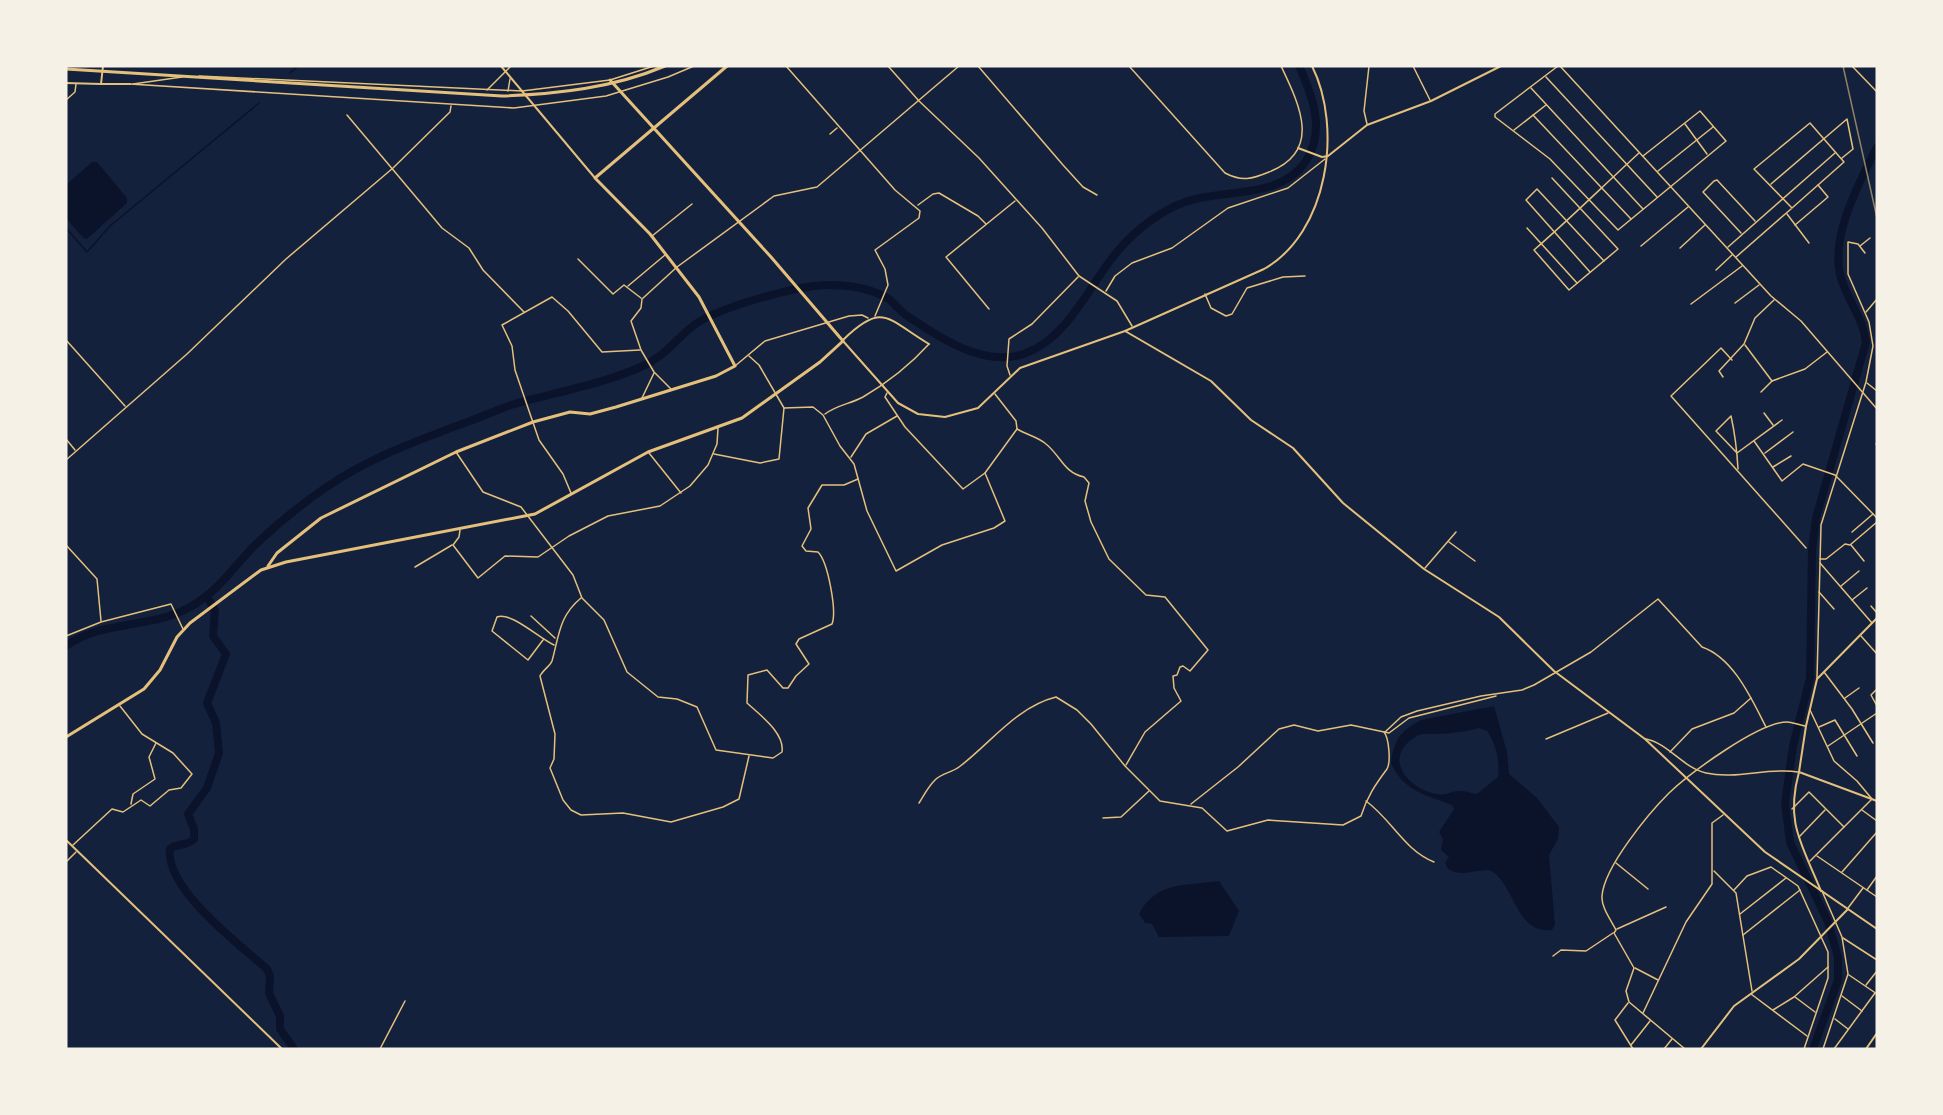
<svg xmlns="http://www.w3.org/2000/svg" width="1943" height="1115" font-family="'Open Sans',sans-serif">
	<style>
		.water { fill: #0b132b; fill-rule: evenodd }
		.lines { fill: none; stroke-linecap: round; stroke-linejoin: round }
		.stream { stroke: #0b132b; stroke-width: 1.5 }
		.river { stroke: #0b132b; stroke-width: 8 }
		.minor { stroke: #e5c07b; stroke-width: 1.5 }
		.tertiary { stroke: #e5c07b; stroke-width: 2 }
		.secondary { stroke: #e5c07b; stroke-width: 2 }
		.primary { stroke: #e5c07b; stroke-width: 3 }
		.motorway { stroke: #e5c07b; stroke-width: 3 }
		.rail { stroke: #918062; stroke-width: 1.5 }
	</style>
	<rect width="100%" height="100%" fill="#14213d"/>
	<!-- water -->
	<g class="water">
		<polygon points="92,162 97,162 127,198 127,203 87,239 83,238 66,218 66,185"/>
		<path d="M1494 706 1507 752 1509 774 1537 798 1559 827 1558 839 1549 855 1555 925 1552 930C1517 935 1515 887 1493 872 1483 866 1463 879 1448 869L1445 863 1449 857 1441 850 1443 839 1439 832 1454 809 1452 805C1426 795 1403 791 1391 763 1394 740 1400 731 1421 720ZM1479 728 1487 731C1496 744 1500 761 1498 777L1477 794C1471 794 1465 790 1459 791 1451 791 1446 796 1437 794 1405 788 1381 755 1419 735 1423 733 1428 734 1433 734 1448 734 1464 732 1479 728Z"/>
		<path d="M1219 881 1239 911 1229 936 1159 937 1152 924 1145 923 1139 914C1156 881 1185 886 1219 881Z"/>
	</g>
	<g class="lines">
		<!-- stream -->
		<g class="stream">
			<polyline points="290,73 298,66"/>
			<polyline points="66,228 87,252 110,226 259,103"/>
		</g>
		<!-- river -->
		<g class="river">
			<path d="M207 597 215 610 213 636 226 654 207 703 216 723 219 753 207 788 188 814 194 829V839C188 846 177 843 170 849 165 889 240 945 267 969L270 976 269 993 280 1016V1029L294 1049"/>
			<path d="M66 646C101 620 152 629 190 607 218 592 234 566 256 544 278 523 303 503 328 486 371 457 419 440 467 422 482 417 496 410 511 405 555 392 601 385 643 366 666 356 677 337 697 323 722 307 784 290 814 286 838 283 867 286 889 299 895 304 899 310 906 315 938 337 985 369 1026 353 1069 337 1089 285 1117 252 1134 231 1160 211 1185 202 1223 188 1280 200 1306 161 1326 130 1312 95 1299 66"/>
			<path d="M1813 1049 1838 980V957L1828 922 1790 842 1785 804 1793 746 1810 678 1812 550 1816 518 1866 342C1863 318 1848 301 1841 278 1829 238 1859 183 1877 147"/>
		</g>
		<!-- minor -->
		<g class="minor">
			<polyline points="786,66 895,190 920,211 919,218 875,250 885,269 888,285 875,316"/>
			<polyline points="888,66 919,101 979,158 1042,228 1079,276 1117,301 1132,326"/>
			<polyline points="978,66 1063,165 1083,187 1097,195"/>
			<path d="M1129 66 1225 173C1242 182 1252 179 1269 172 1323 151 1299 104 1281 66"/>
			<polyline points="1413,66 1430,100"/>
			<polyline points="1558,66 1495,114 1495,117 1550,159 1618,230 1726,141 1700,111 1643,156"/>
			<polyline points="1560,66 1771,296 1801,321 1877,409"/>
			<polyline points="1852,66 1877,92"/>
			<polyline points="199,76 522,91 610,80 654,66"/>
			<polyline points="1546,77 1657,197"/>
			<polyline points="130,84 514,108 606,96 668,77 694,66"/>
			<polyline points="133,84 182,77"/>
			<polyline points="1531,88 1643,209"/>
			<polyline points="487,90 511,66"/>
			<polyline points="508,91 510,79"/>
			<polyline points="66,100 75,92 76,84"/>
			<polyline points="347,115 442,228 469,248 483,270 524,312"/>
			<polyline points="1533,115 1631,219"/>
			<polygon points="1810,123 1844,162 1792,208 1754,169"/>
			<polyline points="1367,124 1364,111 1369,66"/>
			<polyline points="1685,124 1707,154"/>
			<polyline points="1514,130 1546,105"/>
			<polyline points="830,134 837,128"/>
			<polyline points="1658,171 1713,127"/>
			<path d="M1552 178 1618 249 1569 290 1534 250C1570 219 1604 185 1639 153"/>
			<polyline points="1771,184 1847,119 1853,149 1842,158"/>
			<polyline points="918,205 933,194 939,193 978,216 986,224"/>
			<polyline points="1787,214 1809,243"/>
			<polyline points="1795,225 1828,197 1818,185"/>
			<polyline points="1527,228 1577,283"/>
			<polyline points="1741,233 1703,192 1714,181 1717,180 1755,221"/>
			<polyline points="652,236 692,204"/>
			<polyline points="1641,246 1688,207"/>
			<polyline points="1860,246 1870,238"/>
			<polyline points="1728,247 1835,153"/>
			<polyline points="1680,248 1705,225"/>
			<polyline points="1736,257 1791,209"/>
			<polyline points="578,259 613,294 624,285 641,298"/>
			<polyline points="1716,270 1732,255"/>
			<polyline points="1590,272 1526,200 1537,189 1604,261"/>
			<polyline points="628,286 665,255"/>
			<polyline points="1106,291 1115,276 1132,263 1172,248 1228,208 1288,188 1325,159"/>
			<polyline points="1205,294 1211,308 1226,316 1232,314 1247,288 1283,277 1305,276"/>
			<polyline points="1735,303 1759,285"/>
			<polyline points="1691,304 1742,266"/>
			<polyline points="989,309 946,257 1015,201"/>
			<polyline points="1866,312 1877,299"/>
			<polyline points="66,340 125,406"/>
			<polyline points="1745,345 1772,381"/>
			<polyline points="1732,360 1721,348 1671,396 1806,548"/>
			<polyline points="735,366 765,341 849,316 862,315 868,318"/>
			<polyline points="1010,375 1007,366 1009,339 1032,324 1078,277"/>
			<polyline points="1723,377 1719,371 1744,344 1755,318 1774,300"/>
			<polyline points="1867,383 1877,391"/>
			<polyline points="671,389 654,372 641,350 631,321 641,308 642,299 677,267 774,196 817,187 959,66"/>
			<polyline points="1761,392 1772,381 1805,369 1827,352"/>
			<polyline points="887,393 885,397 905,427 963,489 985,473 1017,429 1016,421 995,394"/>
			<polyline points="642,398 654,373"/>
			<polyline points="784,408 813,407 823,415 840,446 854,464 867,511 896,571 942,545 994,528 1005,521 985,473"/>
			<polyline points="1764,413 1773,425"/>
			<path d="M825 414C837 405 850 404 863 397 887 383 910 365 929 344"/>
			<path d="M1017 429C1027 435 1038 437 1046 444 1061 456 1064 473 1084 477L1089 483 1085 501 1091 522 1109 559 1146 595 1165 597 1208 650 1190 671 1183 666 1180 667 1177 675 1173 676 1174 688 1181 701 1145 732 1126 765"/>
			<polyline points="66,439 75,450"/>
			<polyline points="1754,441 1782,481 1803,464 1835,475 1877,518"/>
			<polyline points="1876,444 1877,443"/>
			<path d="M456 452 483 492 521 507 573 575 582 598 604 620 627 672 658 697 677 699 697 707 716 750 773 758 782 752C785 733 760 715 747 703L748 675 767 670 783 688H788L796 676 809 664 796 644 799 639 832 624C837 611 828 562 818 552L806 551 802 546 811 529 808 508 822 485H844L858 479"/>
			<polyline points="649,453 681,493"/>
			<polyline points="1765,453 1793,432"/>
			<polyline points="714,454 760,463 779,459 784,408 759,365 749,356"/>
			<polyline points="851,457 866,434 897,416"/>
			<polyline points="66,460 187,354 286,259 393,168 450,112 451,106"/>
			<polyline points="1773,467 1791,456"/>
			<path d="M1738 469C1737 451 1735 434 1731 416L1716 431 1737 453 1782 420"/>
			<polyline points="571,493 563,474 539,440 515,370 512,346 502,325 552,297 568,311 602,352 640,350"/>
			<polyline points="460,530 459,537 453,545 478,578 505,556 538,557 569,536 608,516 660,506 690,486 708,465 717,444 718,428"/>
			<polyline points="1852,532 1873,514"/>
			<polyline points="1449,542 1475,561"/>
			<polyline points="66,545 97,579 101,621"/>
			<polyline points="1851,545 1864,561"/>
			<polyline points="1820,559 1826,559 1845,544 1850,545 1877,522"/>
			<polyline points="1820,563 1872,623"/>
			<polyline points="415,567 452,545"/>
			<polyline points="1425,568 1456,532"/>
			<polyline points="1841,586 1859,571"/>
			<polyline points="1819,592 1834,609"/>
			<path d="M581 598C559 616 559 636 552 661 550 666 543 670 540 676L555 734 554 759 550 768 563 800 571 810 581 815 623 813 671 822 723 807 739 799 749 756"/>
			<polyline points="1852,600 1867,588"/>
			<polyline points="1871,606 1877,613"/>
			<polyline points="531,616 555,638"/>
			<polyline points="66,636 101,622 171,604 183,629"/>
			<polyline points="1861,636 1877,654"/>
			<path d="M543 640 528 660 492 631 497 617C510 611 539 638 554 645"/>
			<polyline points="1824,672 1852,709 1873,743"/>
			<polyline points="1817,678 1821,525 1866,382 1873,346 1869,322 1848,274 1848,242 1858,244 1865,253"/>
			<polyline points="1877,689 1871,695 1877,706"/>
			<polyline points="1845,698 1859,688"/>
			<polyline points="1819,727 1835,720 1857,756"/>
			<path d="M1385 732 1401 717 1417 711 1481 696 1522 690 1534 685 1591 652 1658 599 1702 647C1734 658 1752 700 1766 727"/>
			<polyline points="1546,739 1608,713"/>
			<path d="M1646 739C1668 743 1683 768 1706 773 1736 780 1768 767 1798 772"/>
			<polyline points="1828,746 1877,713"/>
			<polyline points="1670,752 1692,729 1734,713 1751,698"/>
			<path d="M1366 801C1392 820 1404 850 1434 862"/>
			<path d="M919 803C924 795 928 787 935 780 942 773 951 773 959 767 990 744 1016 707 1056 697L1077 710 1091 724 1125 766 1160 801 1202 808 1227 831 1268 820 1343 825 1361 816C1367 797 1375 785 1387 769 1391 762 1389 738 1384 732"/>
			<polyline points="131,804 133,794 155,779 149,757 156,743"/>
			<polyline points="1191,804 1238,767 1279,729 1294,725 1318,731 1351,725 1389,733 1409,718 1496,696"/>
			<polyline points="1792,809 1809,792 1844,827"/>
			<polyline points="1862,810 1877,821"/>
			<polyline points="1103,818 1121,817 1149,791"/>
			<polyline points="1799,837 1825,810"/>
			<polyline points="73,845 112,809 123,812 141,800 150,806 169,790 181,788 192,774 173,753 142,734 120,706"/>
			<polyline points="1817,856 1877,897"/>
			<polyline points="1810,861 1872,799 1857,781 1834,761 1810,710"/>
			<polyline points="66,862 76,852"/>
			<polyline points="1616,863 1648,889"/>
			<polyline points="1714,871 1736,893 1752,991"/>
			<polyline points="1842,872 1877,832"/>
			<polyline points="1734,890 1747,876 1771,867 1798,886 1828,952 1828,978 1804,1049"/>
			<polyline points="1867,890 1877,876"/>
			<polyline points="1822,891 1842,937 1848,974 1823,1049"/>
			<polyline points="1848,908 1863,888"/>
			<polyline points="1740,914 1786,878"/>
			<polyline points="1617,929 1666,907"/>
			<polyline points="1743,935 1800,890"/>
			<polyline points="1843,938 1877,960"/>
			<polyline points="1553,956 1561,950 1586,951 1613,933"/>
			<polyline points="1635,968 1658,980"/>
			<polyline points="1849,975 1877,994"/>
			<polyline points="1866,985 1877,971"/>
			<polyline points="1751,994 1807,1036"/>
			<polyline points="1842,996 1862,1011"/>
			<polyline points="1795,997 1815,1012"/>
			<polyline points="1628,1003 1615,1020 1633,1049"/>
			<polyline points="1773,1010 1794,997 1828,967"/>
			<polyline points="1643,1013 1686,922 1712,884 1712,823 1723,815"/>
			<polyline points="1835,1019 1848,1029"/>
			<polyline points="1631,1045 1650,1021"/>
			<polyline points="380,1049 405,1001"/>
			<polyline points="1664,1049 1672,1039"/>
			<path d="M1685 1049 1629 1002 1626 991 1634 968 1614 933 1616 930C1611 920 1601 907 1602 896 1604 867 1649 813 1669 793 1690 773 1759 722 1787 722 1792 722 1799 725 1805 726"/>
			<polyline points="1834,1049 1875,993"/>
		</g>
		<!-- tertiary -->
		<g class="tertiary">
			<polyline points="501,66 595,178"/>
			<polyline points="101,84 130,84"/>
			<polyline points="1298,148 1322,157 1328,156 1367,125 1431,101 1501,66"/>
			<path d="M1125 331 1264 269C1328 233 1343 128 1312 66"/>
			<path d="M843 340C883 301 887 319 929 344"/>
			<path d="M1799 772C1785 823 1802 844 1821 891"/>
			<polyline points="66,840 282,1049"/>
			<polyline points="1701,1049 1734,1006 1799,959 1848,909"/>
			<polyline points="1866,1049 1877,1033"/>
		</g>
		<!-- secondary -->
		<g class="secondary">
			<polyline points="66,83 101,84 103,66"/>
			<polyline points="843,341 898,403 918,414 945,417 978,408 1020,368 1125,331 1211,381 1251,420 1293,448 1343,503 1424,569 1499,617 1554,671 1645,739 1765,852 1877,929"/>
			<polyline points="1877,618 1817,679 1806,726 1799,772 1877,801"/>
		</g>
		<!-- primary -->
		<g class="primary">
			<polyline points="268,566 277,553 321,518 456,452 533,422 570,412 590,414 616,407 716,376 735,366 699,297 650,234 595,178 727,66"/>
			<polyline points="66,737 144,689 160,670 177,637 190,623 261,570 286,562 535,514 648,452 742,418 820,362 843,341 771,257 610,80"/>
		</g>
		<!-- motorway -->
		<path class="motorway" d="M66 69 502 96C557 94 613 88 665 66"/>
		<!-- rail -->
		<polyline class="rail" points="1843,66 1877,218"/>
	</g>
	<!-- border -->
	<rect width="1943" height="1115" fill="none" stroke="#f6f1e7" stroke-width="135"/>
</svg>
